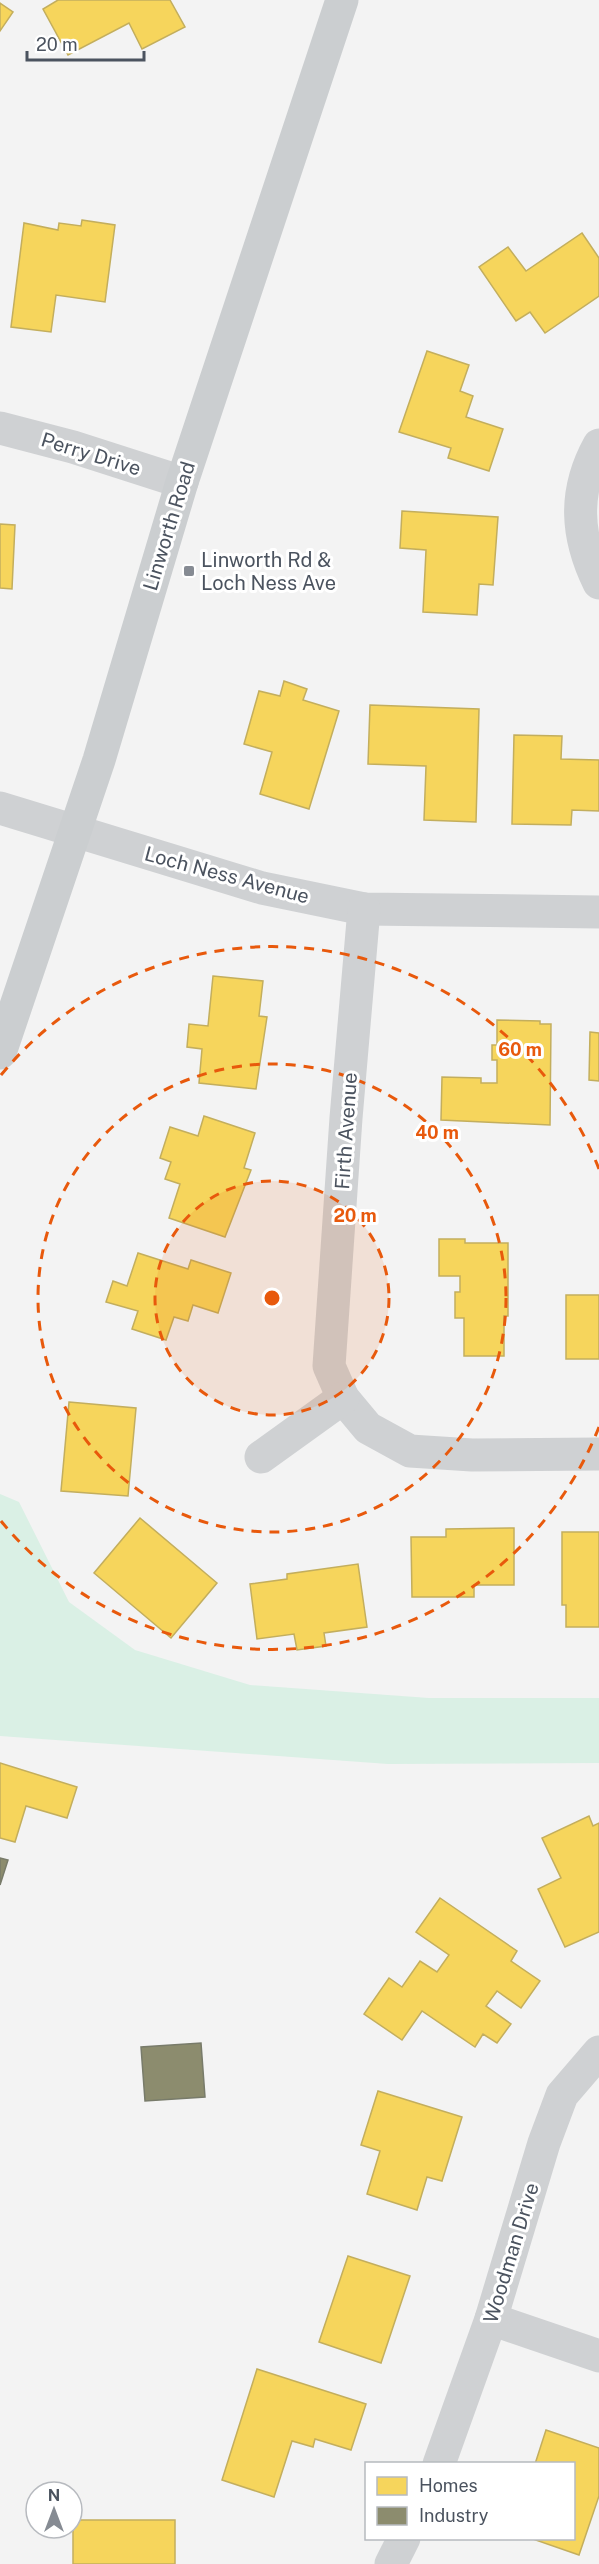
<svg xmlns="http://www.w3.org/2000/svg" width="599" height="2564" font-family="'Public Sans',sans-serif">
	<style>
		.green { fill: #daf0e5 }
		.homes { fill: #f6d55c; stroke: #c3ae5d; stroke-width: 1.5 }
		.industry { fill: #8c8c6e; stroke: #787b6a; stroke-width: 1.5 }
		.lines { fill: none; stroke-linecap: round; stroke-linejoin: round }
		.minor { stroke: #cfd1d3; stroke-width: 33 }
		.major { stroke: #cbced0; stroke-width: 33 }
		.ring { fill: none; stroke: #e8590c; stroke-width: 3; stroke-dasharray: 10 8 }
		.poi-dot { fill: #868b93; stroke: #fff; stroke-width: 2 }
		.labels { text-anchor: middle; stroke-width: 6; stroke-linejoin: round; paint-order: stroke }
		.street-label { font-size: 20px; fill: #4b535f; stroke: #fff }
		.poi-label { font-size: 20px; fill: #4b535f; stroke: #fff; text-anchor: start }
		.centre { fill: #e8590c; stroke: #fff; stroke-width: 3 }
		.ring-label { font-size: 18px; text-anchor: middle; font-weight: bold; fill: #e8590c; stroke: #fff; stroke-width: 6; stroke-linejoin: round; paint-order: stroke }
	</style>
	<rect width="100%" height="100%" fill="#f3f3f3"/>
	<!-- green -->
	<polygon class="green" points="0,1494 19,1502 69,1602 135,1650 250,1685 429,1698 599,1698 599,1763 388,1764 0,1736"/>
	<!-- homes -->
	<g class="homes">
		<polygon points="58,0 170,0 185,27 142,49 129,23 68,55 43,9"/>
		<polygon points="0,3 13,12 0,31"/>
		<polygon points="82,220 115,225 105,302 56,295 51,332 11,327 24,223 58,230 59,223 81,226"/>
		<polygon points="582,233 599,258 599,296 545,333 530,312 516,321 479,267 508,247 526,271"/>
		<polygon points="427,351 469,365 460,391 473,396 466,417 503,429 489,471 448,458 451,448 399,432"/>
		<polygon points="402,511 498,517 493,585 479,584 477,615 423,612 426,550 400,548"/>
		<polygon points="0,524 15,525 12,589 0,588"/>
		<polygon points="284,681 307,689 303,700 339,711 309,809 260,794 272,752 244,744 259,691 280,696"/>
		<polygon points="370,705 479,709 476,822 424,820 426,766 368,764"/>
		<polygon points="514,735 562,736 561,759 599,760 599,811 572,810 571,825 512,824"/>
		<polygon points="213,976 263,981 259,1016 267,1017 256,1089 199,1083 202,1049 187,1047 189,1024 208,1026"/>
		<polygon points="497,1020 540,1021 540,1024 551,1024 550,1125 441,1120 442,1077 481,1078 481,1083 497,1083 497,1060 492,1060 492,1045 497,1045"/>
		<polygon points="590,1032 599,1033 599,1081 589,1080"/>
		<polygon points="204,1116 255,1133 244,1168 251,1170 225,1237 169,1218 180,1184 165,1179 171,1162 160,1158 170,1127 198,1136"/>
		<polygon points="439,1239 465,1239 465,1243 508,1243 508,1316 504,1316 504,1356 464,1356 464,1318 455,1318 455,1292 460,1292 460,1276 439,1276"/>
		<polygon points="138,1253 188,1269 191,1260 231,1273 218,1313 193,1305 188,1321 174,1317 166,1340 132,1329 138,1311 106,1302 113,1281 127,1286"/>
		<rect x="566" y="1295" width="33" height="64"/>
		<polygon points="69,1402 136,1408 128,1496 61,1491"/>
		<polygon points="140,1518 217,1583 171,1638 94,1573"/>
		<polygon points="514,1528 514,1585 474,1585 474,1597 412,1597 411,1537 446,1537 446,1529"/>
		<polygon points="562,1532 599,1532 599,1627 566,1627 566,1605 562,1605"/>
		<polygon points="358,1564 367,1627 324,1633 326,1646 297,1650 294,1634 257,1639 250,1584 287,1579 287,1574"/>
		<polygon points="0,1763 77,1787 67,1818 26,1806 15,1842 0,1838"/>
		<polygon points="589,1816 593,1826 599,1823 599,1932 565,1947 538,1889 561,1878 542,1838"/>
		<polygon points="440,1898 517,1951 511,1961 540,1981 521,2008 497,1991 486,2006 511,2024 497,2043 483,2034 475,2047 422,2011 402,2040 364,2014 389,1978 402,1987 420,1961 437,1972 449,1955 416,1932"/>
		<polygon points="378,2091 462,2117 442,2181 427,2177 417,2210 367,2194 380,2151 361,2145"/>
		<polygon points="348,2256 410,2276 381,2363 319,2342"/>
		<polygon points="257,2369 366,2404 351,2450 315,2439 313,2447 292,2441 274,2497 222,2480"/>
		<polygon points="546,2430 599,2448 599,2496 579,2555 530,2538 574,2538 574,2464 535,2464"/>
		<rect x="73" y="2520" width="102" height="44"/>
	</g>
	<!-- industry -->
	<g class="industry">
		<polygon points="0,1858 8,1860 0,1885"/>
		<polygon points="201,2043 205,2097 145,2101 141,2047"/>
	</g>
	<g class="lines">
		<!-- minor -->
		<g class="minor">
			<polyline points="0,428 73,447 182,482"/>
			<path d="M599 445C573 492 576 536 599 583"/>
			<polyline points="0,808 262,888 364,909 599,912"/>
			<polyline points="364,909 346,1118 329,1366 343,1398 368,1428 410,1451 472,1455 599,1454"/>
			<polyline points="261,1457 343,1398"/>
			<polyline points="491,2319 599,2356"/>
			<polyline points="439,2464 491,2319 544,2143 562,2095 599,2052"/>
			<polyline points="391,2564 404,2538"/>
		</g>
		<!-- major -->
		<polyline class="major" points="0,1053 99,760 182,482 342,0"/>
	</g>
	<!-- distance rings -->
	<circle cx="272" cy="1298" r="117" fill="#e8590c" fill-opacity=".12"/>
	<g class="ring">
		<circle cx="272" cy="1298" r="117"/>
		<circle cx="272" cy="1298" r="234"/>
		<path d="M599 1427A351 351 0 0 1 1 1521M1 1075A351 351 0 0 1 599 1169"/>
	</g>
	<!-- markers -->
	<rect class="poi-dot" x="183" y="565" width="12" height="12" rx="3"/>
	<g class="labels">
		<!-- street labels -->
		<g class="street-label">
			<text transform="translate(91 454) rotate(17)" y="7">Perry Drive</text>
			<text transform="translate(169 526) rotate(-73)" y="7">Linworth Road</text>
			<text transform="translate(227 875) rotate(15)" y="7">Loch Ness Avenue</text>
			<text transform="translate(346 1131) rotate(-86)" y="7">Firth Avenue</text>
			<text transform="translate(511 2253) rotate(-73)" y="7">Woodman Drive</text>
		</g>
		<!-- poi labels -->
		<g class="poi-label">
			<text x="201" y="567">Linworth Rd &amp;<tspan x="201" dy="23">Loch Ness Ave</tspan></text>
		</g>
	</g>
	<circle cx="272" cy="1298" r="9" class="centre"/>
	<g class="ring-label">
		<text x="520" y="1056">60 m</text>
		<text x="437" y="1139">40 m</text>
		<text x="355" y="1222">20 m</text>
	</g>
	<!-- legend -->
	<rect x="365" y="2462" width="210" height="78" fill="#ffffff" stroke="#b7babf" stroke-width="1.5"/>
	<rect x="377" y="2477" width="30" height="18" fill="#f6d55c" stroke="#b7babf" stroke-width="1.5"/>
	<text x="419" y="2492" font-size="18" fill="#4b535f">Homes</text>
	<rect x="377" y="2507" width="30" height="18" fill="#8c8c6e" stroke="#b7babf" stroke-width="1.5"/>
	<text x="419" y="2522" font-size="18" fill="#4b535f">Industry</text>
	<!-- north arrow -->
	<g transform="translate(54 2510)"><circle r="28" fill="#ffffff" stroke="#b7babf" stroke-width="1.5"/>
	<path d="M0-4.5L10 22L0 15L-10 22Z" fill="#868b93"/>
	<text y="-9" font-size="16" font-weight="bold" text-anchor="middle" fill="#4b535f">N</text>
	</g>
	<!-- scale -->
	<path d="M27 51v9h117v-9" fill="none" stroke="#4b535f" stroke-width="3"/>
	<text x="36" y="51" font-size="18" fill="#4b535f" stroke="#ffffff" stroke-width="4.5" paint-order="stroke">20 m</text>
</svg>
